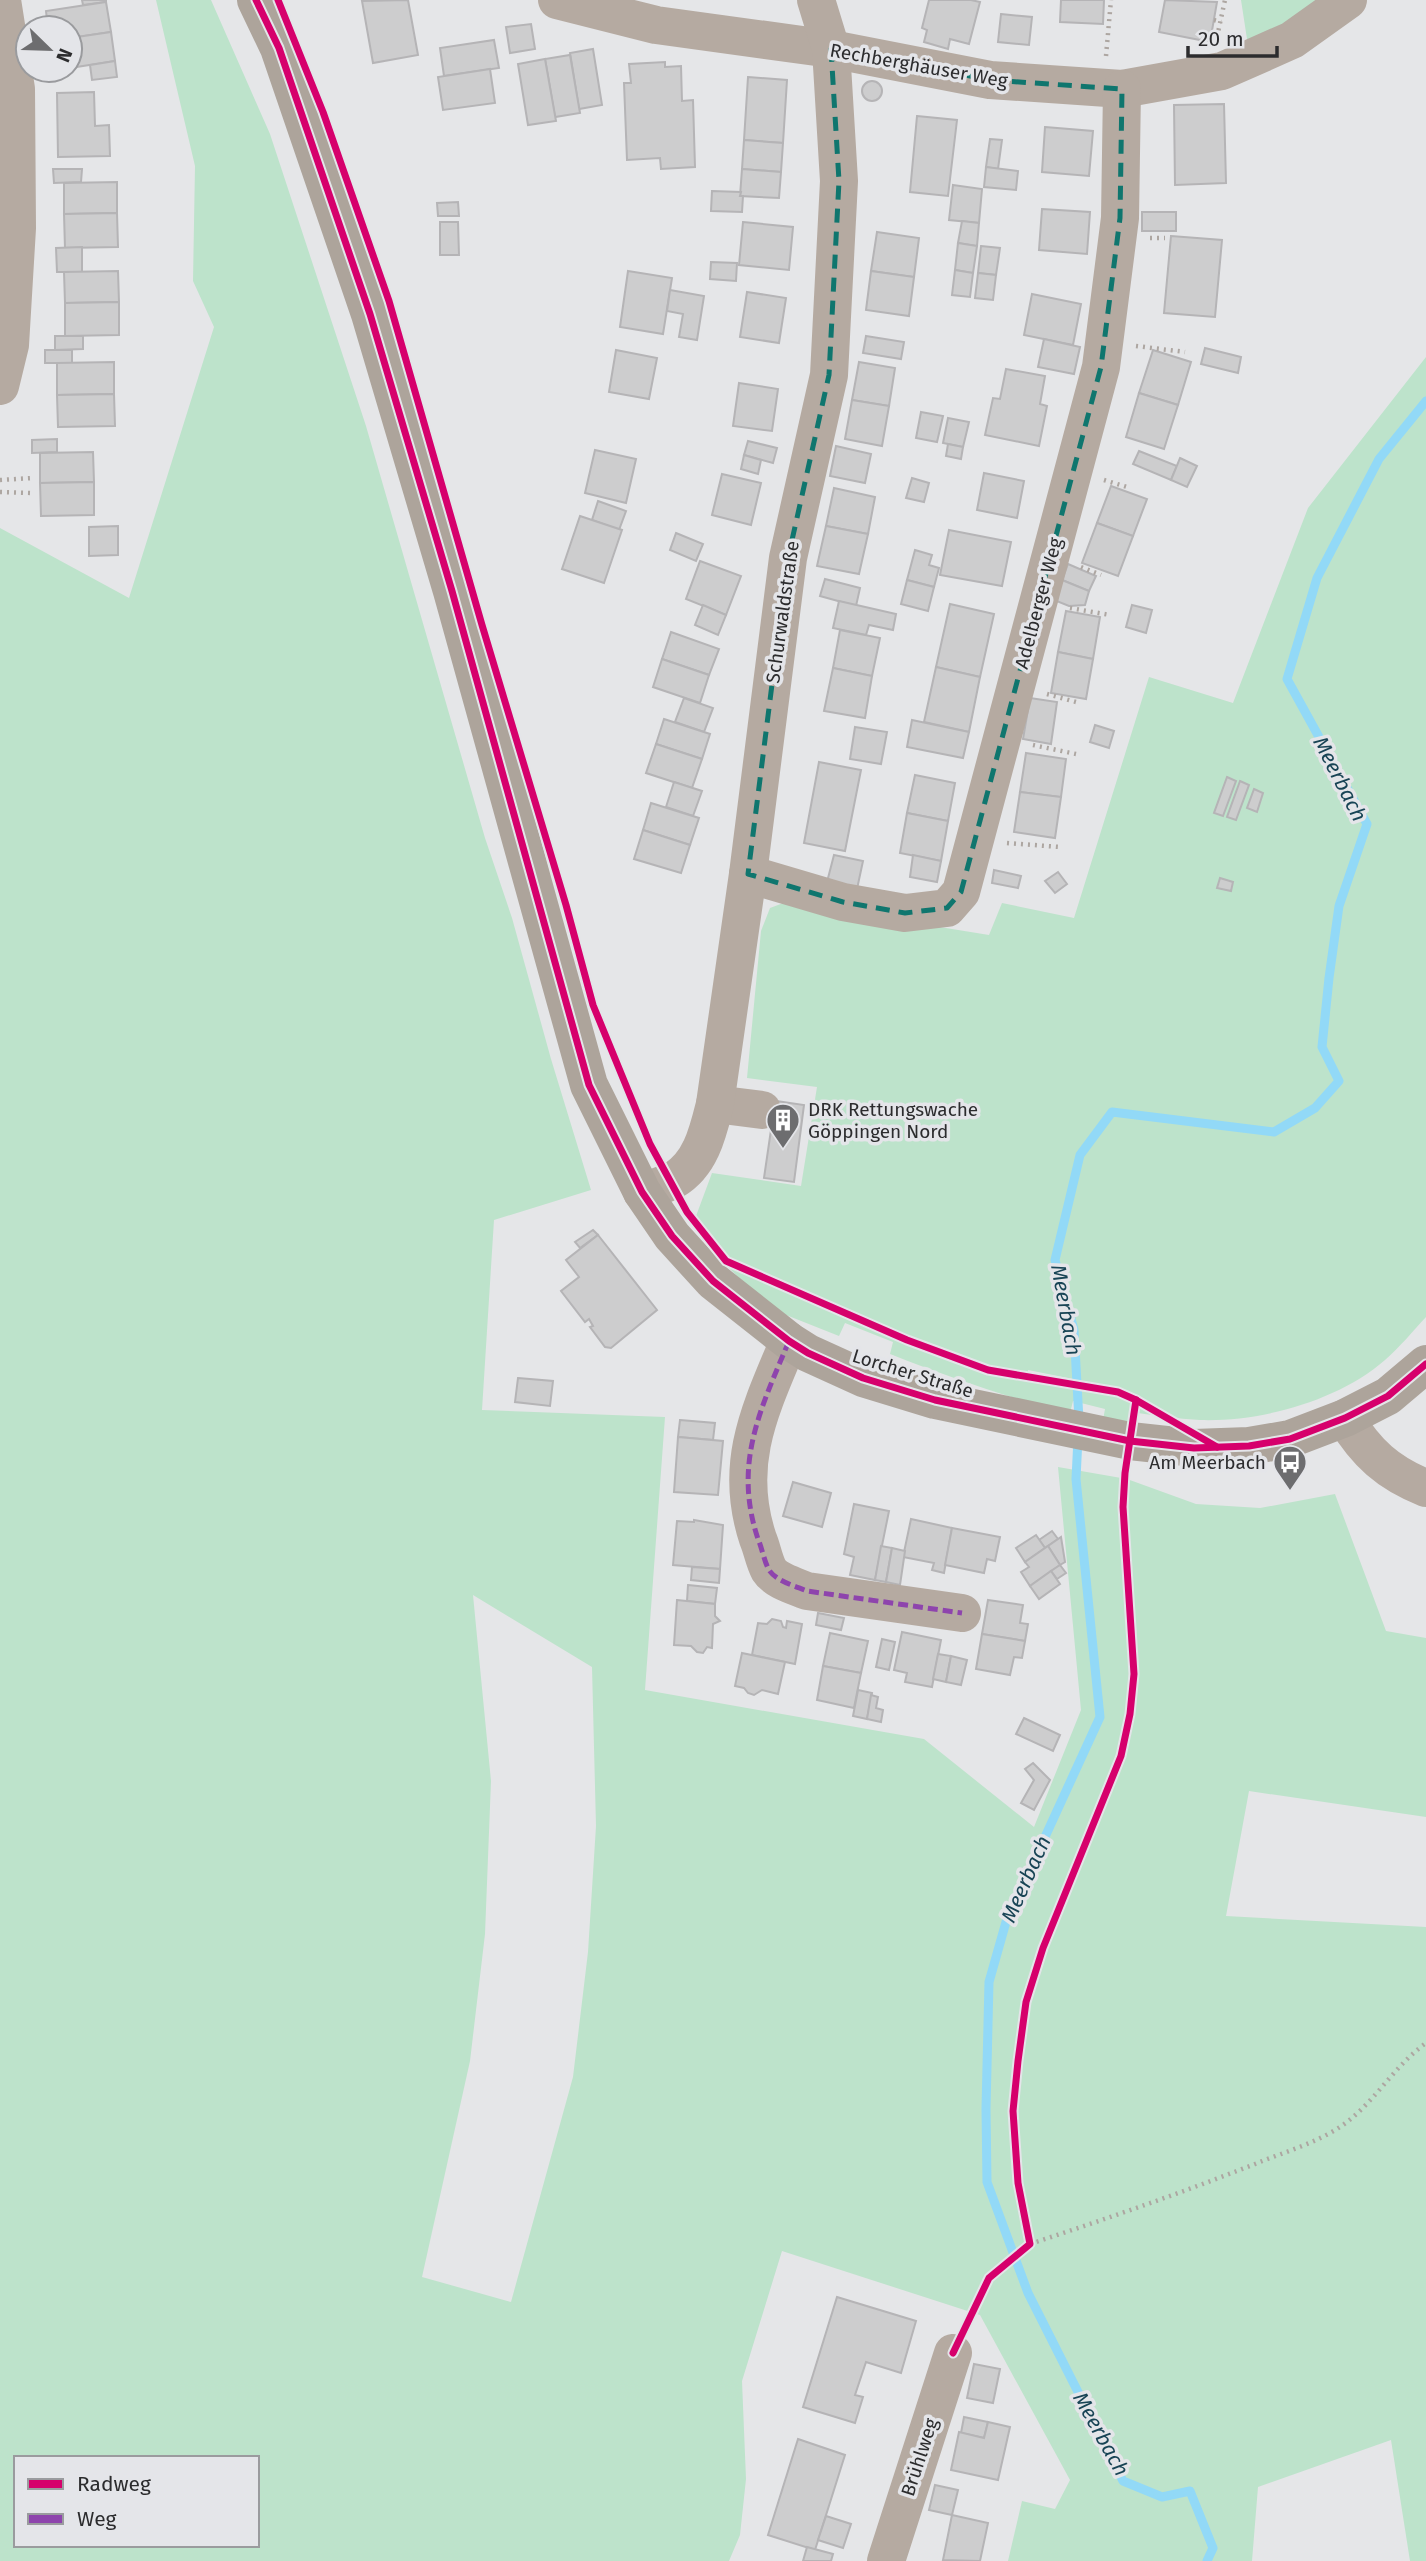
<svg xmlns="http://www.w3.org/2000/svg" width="1426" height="2561" font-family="'Fira Sans',sans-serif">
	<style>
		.green { fill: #bde3cb; fill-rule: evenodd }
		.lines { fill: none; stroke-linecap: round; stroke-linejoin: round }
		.stream { stroke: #92d9f7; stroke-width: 9 }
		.building { fill: #cdcdce; stroke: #b5b4b6; stroke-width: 2 }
		.path { stroke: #ada6a1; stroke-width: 4.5; stroke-dasharray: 2 5; stroke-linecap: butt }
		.minor { stroke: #b5aaa1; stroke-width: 38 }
		.major { stroke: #ada49b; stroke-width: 38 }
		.quiet { stroke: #8e44ad; stroke-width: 5; stroke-dasharray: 10 5; stroke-linecap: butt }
		.cycleway-casing { stroke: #e4e5e9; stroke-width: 11 }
		.cycleway { stroke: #d6006c; stroke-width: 7 }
		.marked { fill: none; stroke: #0f766e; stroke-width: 5; stroke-dasharray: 14 9; stroke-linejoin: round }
		.labels { text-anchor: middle; stroke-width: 7; stroke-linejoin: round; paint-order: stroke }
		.street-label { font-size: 19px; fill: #2c2c2e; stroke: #e4e5e9 }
		.poi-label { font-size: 19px; fill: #2c2c2e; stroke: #e4e5e9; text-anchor: start }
		.water-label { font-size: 21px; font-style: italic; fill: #184455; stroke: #e4e5e9 }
	</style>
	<rect width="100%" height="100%" fill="#e5e6e8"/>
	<!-- green -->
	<g class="green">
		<path d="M156 0H211L270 134 366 426 485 838 512 918 551 1059 591 1190 494 1220 482 1410 665 1417 645 1690 924 1739 1034 1827 1081 1710 1058 1467 1127 1479 1196 1504 1260 1508 1335 1494 1386 1631 1426 1638V1817L1249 1791 1226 1916 1426 1927V2561H1410L1391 2440 1258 2487 1252 2561H1008L1022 2501 1055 2509 1070 2480 980 2315 782 2251 742 2381 746 2479 740 2535 729 2561H0V528L129 598 214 327 193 281 195 166ZM473 1595 592 1667 596 1826 588 1952 573 2077 511 2302 422 2277 470 2061 485 1934 491 1781ZM16 2458H257V2545H16Z"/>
		<polygon points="1241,0 1334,0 1249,52"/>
		<path d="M1426 357V1317C1413 1331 1400 1347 1385 1360 1338 1401 1261 1422 1200 1420 1177 1419 1154 1415 1131 1412L1128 1422 1103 1420 1105 1409 1073 1401 1070 1413C1008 1398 949 1377 890 1354L893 1342 845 1323 839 1336 781 1313 759 1298 726 1265 733 1260 722 1252 696 1216 712 1173 801 1186 817 1087 747 1078 761 931 770 908 786 902 989 935 1002 903 1074 918 1149 677 1233 703 1308 508ZM1028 1370 1118 1388V1395L1028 1380Z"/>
	</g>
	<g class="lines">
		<!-- stream -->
		<g class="stream">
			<polyline points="1079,1420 1074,1330 1055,1260 1080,1155 1112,1112 1274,1132 1315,1108 1339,1081 1322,1047 1329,978 1339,906 1367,824 1287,679 1317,578 1379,459 1426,401"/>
			<polyline points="1078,1438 1076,1479 1100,1717 1006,1922 989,1982 986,2109 987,2182 1028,2293 1123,2481 1162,2497 1190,2491 1213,2548 1207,2561"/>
		</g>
	</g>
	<!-- building -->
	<g class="building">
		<polygon points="82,0 106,0 106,2 83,5"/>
		<polygon points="408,0 418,55 373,63 362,1"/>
		<polygon points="929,0 971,0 980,2 969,44 950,39 948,49 924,42 927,30 922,28"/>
		<polygon points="1061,0 1104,0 1103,24 1060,22"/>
		<polygon points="1165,0 1217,2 1210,42 1159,32"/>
		<polygon points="106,2 111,32 70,38 70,28 48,28 46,11"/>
		<polygon points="1001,14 1032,17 1029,45 998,42"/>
		<polygon points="531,24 535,49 510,53 506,27"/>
		<polygon points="111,32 115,61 70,68 70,38"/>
		<polygon points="494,40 499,68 444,76 440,48"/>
		<polygon points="593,49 602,105 579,109 570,53"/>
		<polygon points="570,55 580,113 555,117 545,59"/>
		<polygon points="545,59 556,121 528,125 518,64"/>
		<polygon points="115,61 117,77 92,80 90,65"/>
		<polygon points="665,62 665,67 681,66 682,101 693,100 695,167 661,169 660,158 627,160 624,83 631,83 629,64"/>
		<polygon points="490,69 495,103 443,110 438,77"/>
		<polygon points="748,77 787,80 783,143 744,140"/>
		<circle cx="872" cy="91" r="10"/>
		<polygon points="94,92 95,126 109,125 110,156 58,157 57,93"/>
		<polygon points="1224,104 1226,183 1175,185 1174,105"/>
		<polygon points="917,116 957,120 948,196 910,192"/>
		<polygon points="1045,127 1093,131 1089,176 1042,172"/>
		<polygon points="990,139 1002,140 998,169 986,167"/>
		<polygon points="744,140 783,143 781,172 742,169"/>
		<polygon points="986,167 1018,171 1016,190 984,187"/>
		<polygon points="53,169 82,169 81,182 54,183"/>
		<polygon points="742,169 781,172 779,198 740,196"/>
		<polygon points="117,182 117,213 64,214 64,183"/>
		<polygon points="953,185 982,189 979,223 949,220"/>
		<polygon points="712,191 741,192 740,196 743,196 742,212 711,211"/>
		<polygon points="458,202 459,216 438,216 437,203"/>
		<polygon points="1042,209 1090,212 1087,254 1039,250"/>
		<rect x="1142" y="212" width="34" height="19"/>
		<polygon points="117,213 118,247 65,248 64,214"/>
		<polygon points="962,221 979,223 977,246 958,243"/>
		<polygon points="440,222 458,222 459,255 440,255"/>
		<polygon points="743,222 793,227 789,270 739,265"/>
		<polygon points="877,232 919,238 914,277 871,271"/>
		<polygon points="1171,236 1222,240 1215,317 1164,313"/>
		<polygon points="958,243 977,246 973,273 955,270"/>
		<polygon points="981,246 1000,248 996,275 978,273"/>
		<polygon points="82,247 82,272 57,272 56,248"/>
		<polygon points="711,262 737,263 736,281 710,279"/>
		<polygon points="955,270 973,273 970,297 952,295"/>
		<polygon points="118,271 119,302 65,303 64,272"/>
		<polygon points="628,271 672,278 663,334 620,327"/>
		<polygon points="871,271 914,277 909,316 866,310"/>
		<polygon points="978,273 996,275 993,300 975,298"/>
		<polygon points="670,290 704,296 697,340 679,337 683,314 667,311"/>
		<polygon points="747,292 786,298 779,343 740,337"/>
		<polygon points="1032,294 1081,304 1073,345 1024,335"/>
		<polygon points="119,302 119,335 65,336 65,303"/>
		<polygon points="55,336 83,336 83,349 55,350"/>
		<polygon points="866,336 904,342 901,359 863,353"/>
		<polygon points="1044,339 1080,347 1074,374 1038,367"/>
		<polygon points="1205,348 1241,357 1238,373 1201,364"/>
		<rect x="45" y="350" width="27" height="13"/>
		<polygon points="616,350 657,358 649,399 609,392"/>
		<polygon points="1153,350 1191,362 1178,405 1139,393"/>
		<polygon points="114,362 114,394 57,395 57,363"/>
		<polygon points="859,362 895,368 889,406 852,400"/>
		<polygon points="1006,369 1045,376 1040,404 1047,406 1039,446 985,435 993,398 1000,399"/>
		<polygon points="739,383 778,389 772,431 733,426"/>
		<polygon points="1139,393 1178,405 1164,449 1126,437"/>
		<polygon points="114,394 115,426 58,427 57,395"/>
		<polygon points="852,400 889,406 882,446 845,439"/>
		<polygon points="921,412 943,416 937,442 916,438"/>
		<polygon points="948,418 969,422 963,447 943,443"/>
		<polygon points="57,439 57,452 32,453 32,440"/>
		<polygon points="748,441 777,448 773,463 744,455"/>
		<polygon points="948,444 963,447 961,459 946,456"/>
		<polygon points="836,446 871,454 865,483 830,476"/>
		<polygon points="595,450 636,459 626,503 585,493"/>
		<polygon points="1139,451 1177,466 1171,480 1133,464"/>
		<polygon points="93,452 94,482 40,483 40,453"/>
		<polygon points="744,455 761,460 758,474 741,469"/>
		<polygon points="1180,458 1197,466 1187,487 1171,480"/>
		<polygon points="984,473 1024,481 1017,518 977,510"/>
		<polygon points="722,474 761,483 751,525 712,515"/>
		<polygon points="912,478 929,483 924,502 906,498"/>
		<polygon points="94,482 94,515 41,516 40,483"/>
		<polygon points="1111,486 1147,499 1133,536 1097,523"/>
		<polygon points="834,488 875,497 868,534 826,526"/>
		<polygon points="598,501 626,511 619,530 592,520"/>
		<polygon points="580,516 622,530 604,583 562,569"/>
		<polygon points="1097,523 1133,536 1118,576 1082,563"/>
		<polygon points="118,526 118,555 89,556 89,527"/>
		<polygon points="826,526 868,534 859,574 817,566"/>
		<polygon points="949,530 1011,542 1002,586 940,575"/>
		<polygon points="676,533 703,544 696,561 670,550"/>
		<polygon points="915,550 932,555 929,565 939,568 934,587 907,580"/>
		<polygon points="700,561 741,576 726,615 686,599"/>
		<polygon points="1068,564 1096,576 1089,591 1062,580"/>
		<polygon points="825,579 860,588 856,606 820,596"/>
		<polygon points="907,580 934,587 928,611 901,604"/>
		<polygon points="1062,580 1089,591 1085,605 1069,606 1054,600"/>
		<polygon points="839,601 896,614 893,630 869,625 866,635 833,628"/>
		<polygon points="950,604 994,614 980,677 936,667"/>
		<polygon points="703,605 726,615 718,635 695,625"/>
		<polygon points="1132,605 1152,610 1146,633 1126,627"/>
		<polygon points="1066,611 1100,617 1093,659 1058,652"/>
		<polygon points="840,630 880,638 872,676 833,668"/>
		<polygon points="671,632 719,649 709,675 662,659"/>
		<polygon points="1058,652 1093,659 1086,699 1051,693"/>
		<polygon points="662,659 709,675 700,703 653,687"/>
		<polygon points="936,667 980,677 969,732 924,722"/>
		<polygon points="833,668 872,676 865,718 824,711"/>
		<polygon points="684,698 713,708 704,732 675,722"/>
		<polygon points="1030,698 1057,702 1051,744 1023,739"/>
		<polygon points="664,719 710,734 702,759 656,744"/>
		<polygon points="912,720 969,732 963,758 907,747"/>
		<polygon points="1095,725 1114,731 1109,748 1090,742"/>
		<polygon points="855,727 887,732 881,764 850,759"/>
		<polygon points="656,744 702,759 692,788 646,773"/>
		<polygon points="1026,753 1066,759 1061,797 1020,792"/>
		<polygon points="819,762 861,770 845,851 804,843"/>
		<polygon points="915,775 955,783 948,821 907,813"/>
		<polygon points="1227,777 1236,781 1223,816 1214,813"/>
		<polygon points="1240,781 1249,785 1236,820 1227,817"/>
		<polygon points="674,782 702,791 693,816 666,807"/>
		<polygon points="1254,789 1263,793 1257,812 1247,808"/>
		<polygon points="1020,792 1061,797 1055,838 1014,832"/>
		<polygon points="651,803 699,818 690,845 643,830"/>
		<polygon points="907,813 948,821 941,861 900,853"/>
		<polygon points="643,830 690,845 681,873 634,859"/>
		<polygon points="834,855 863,861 857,889 827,882"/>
		<polygon points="913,855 941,861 937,882 910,877"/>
		<polygon points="994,870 1021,876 1018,888 992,883"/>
		<polygon points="1058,872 1067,884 1055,893 1045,881"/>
		<polygon points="1220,878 1233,882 1231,891 1217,888"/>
		<polygon points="763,1099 804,1105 794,1182 764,1178 772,1123"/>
		<polygon points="593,1230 598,1235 580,1248 575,1242"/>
		<polygon points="598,1235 657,1310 611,1348 605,1347 590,1327 593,1326 589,1319 585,1322 561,1291 579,1277 566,1260"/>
		<polygon points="518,1378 553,1381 550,1406 515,1402"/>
		<polygon points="680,1420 715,1423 713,1440 678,1437"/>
		<polygon points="678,1437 723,1441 718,1495 674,1492"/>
		<polygon points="793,1482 831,1493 822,1527 783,1516"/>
		<polygon points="854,1504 889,1511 875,1580 850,1575 854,1557 844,1554"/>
		<polygon points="911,1519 952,1528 944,1573 932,1570 934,1563 903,1557"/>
		<polygon points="694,1520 723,1525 720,1569 673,1565 677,1521 694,1522"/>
		<polygon points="952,1528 1000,1537 995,1561 987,1559 984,1573 945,1565"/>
		<polygon points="1052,1531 1058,1539 1045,1548 1039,1540"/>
		<polygon points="1036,1535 1045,1548 1025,1562 1016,1548"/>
		<polygon points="1061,1537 1065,1562 1060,1565 1048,1546"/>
		<polygon points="881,1546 892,1548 886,1582 875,1580"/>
		<polygon points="1048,1546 1060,1565 1030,1586 1021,1572 1029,1567 1025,1562"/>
		<polygon points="892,1548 905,1551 900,1585 886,1582"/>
		<polygon points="1060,1565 1066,1573 1057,1579 1051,1571"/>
		<polygon points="692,1567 720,1569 719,1583 691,1580"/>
		<polygon points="1051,1571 1060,1584 1039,1599 1030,1586"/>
		<polygon points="688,1585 717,1588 715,1604 687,1601"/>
		<polygon points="677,1600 715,1604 715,1616 720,1621 713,1624 712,1648 707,1647 703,1653 697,1652 691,1646 674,1645"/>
		<polygon points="988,1600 1023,1605 1020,1623 1028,1624 1025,1641 982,1634"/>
		<polygon points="818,1613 844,1618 841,1630 816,1625"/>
		<polygon points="772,1619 781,1621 783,1627 786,1628 787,1621 802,1624 795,1664 752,1655 758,1623 767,1624"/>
		<polygon points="902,1632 941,1640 932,1687 905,1682 907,1673 894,1670"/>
		<polygon points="830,1633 868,1641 861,1673 823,1666"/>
		<polygon points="982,1634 1025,1641 1022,1658 1014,1657 1010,1675 976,1669"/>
		<polygon points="882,1639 895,1642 889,1670 876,1667"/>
		<polygon points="742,1653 785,1662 778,1694 762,1690 754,1695 748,1693 744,1688 735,1686"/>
		<polygon points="938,1654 951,1656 946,1682 933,1679"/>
		<polygon points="951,1656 967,1660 961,1685 946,1682"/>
		<polygon points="823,1666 861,1673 854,1708 817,1700"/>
		<polygon points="858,1690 872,1693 867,1719 853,1716"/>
		<polygon points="871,1695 878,1697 876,1708 883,1710 881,1722 867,1719"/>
		<polygon points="1024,1718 1060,1735 1053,1751 1016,1734"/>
		<polygon points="1033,1763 1050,1780 1034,1810 1021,1803 1034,1780 1025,1769"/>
		<polygon points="837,2297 916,2321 901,2373 866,2362 855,2395 863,2397 855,2423 803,2407"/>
		<polygon points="974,2364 1000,2369 993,2403 967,2398"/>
		<polygon points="964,2417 988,2422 984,2438 961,2433"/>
		<polygon points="988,2422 1010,2427 998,2480 951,2470 959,2432 984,2438"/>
		<polygon points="798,2439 845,2455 815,2550 768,2535"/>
		<polygon points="935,2485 958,2490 952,2515 929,2510"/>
		<polygon points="952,2515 988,2523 980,2561 943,2560"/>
		<polygon points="826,2516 851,2524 843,2548 818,2540"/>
		<polygon points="807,2547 833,2554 831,2561 803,2561"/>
	</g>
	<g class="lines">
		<!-- path -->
		<g class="path">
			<polyline points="1214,20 1221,22"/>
			<polyline points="1217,37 1225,0"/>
			<polyline points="1106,56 1111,0"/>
			<polyline points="1150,238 1165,238"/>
			<polyline points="1136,346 1185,352"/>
			<polyline points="0,480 33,478"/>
			<polyline points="1104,480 1127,487"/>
			<polyline points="0,492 32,493"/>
			<polyline points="1081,567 1101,575"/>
			<polyline points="1070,608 1110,615"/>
			<polyline points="1047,694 1076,702"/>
			<polyline points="1033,745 1076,754"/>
			<polyline points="1007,843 1060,847"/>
			<path d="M1030 2244C1106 2219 1181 2193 1255 2164 1284 2152 1317 2143 1343 2125 1375 2102 1394 2066 1426 2043"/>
		</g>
		<!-- minor -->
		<g class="minor">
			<polyline points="557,0 656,25 831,49 990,80 1122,89 1222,71 1292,40 1348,0"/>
			<polyline points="0,386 10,345 17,228 16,89 2,0"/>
			<polyline points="748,874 843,902 905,913 947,908 961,892 1101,367 1120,218 1122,89"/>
			<polyline points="715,1104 762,1110"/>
			<path d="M642 1192C653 1188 664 1185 674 1180 701 1164 708 1132 715 1104L748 874 788 558 829 375 839 181 831 49 816 0"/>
			<path d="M789 1341C760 1410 733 1464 758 1539 762 1548 764 1561 769 1570 776 1581 795 1586 807 1591L962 1613"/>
			<path d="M1345 1418C1366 1453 1388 1473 1426 1488"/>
			<polyline points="886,2561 953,2353"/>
		</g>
		<!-- major -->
		<polyline class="major" points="256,0 279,48 370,314 452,591 589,1085 642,1192 672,1236 713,1281 789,1341 808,1353 863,1378 935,1400 1130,1441 1194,1448 1249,1446 1290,1439 1345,1418 1388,1396 1426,1364"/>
		<!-- quiet -->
		<path class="quiet" d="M789 1341C760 1410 733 1464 758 1539 762 1548 764 1561 769 1570 776 1581 795 1586 807 1591L962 1613"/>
		<defs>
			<g id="cycleway">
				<polyline points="256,0 279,48 370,314 452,591 589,1085 642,1192 672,1236 713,1281 789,1341 808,1353 863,1378 935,1400 1130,1441 1194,1448 1249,1446 1290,1439 1345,1418 1388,1396 1426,1364"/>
				<polyline points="278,0 323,112 389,301 482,625 566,905 593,1005 650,1144 687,1212 726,1261 907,1340 988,1370 1118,1392 1136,1400 1217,1447"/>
				<polyline points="953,2353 989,2278 1030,2244 1018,2183 1013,2111 1018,2061 1026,2002 1043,1948 1121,1756 1130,1714 1134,1674 1123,1507 1125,1473 1136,1400"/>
			</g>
		</defs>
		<!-- cycleway casing -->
		<use href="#cycleway" class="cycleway-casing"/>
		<!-- cycleway -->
		<use href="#cycleway" class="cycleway"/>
	</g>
	<!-- marked area -->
	<path class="marked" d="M831 49 990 80 1122 89 1120 218 1101 367 961 892 947 908 905 913 843 902 748 874 788 558 829 375 839 181Z"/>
	<!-- icons -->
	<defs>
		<symbol id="building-pin" viewBox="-11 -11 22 30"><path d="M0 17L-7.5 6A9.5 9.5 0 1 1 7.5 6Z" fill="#6d6d6f" stroke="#e4e5e9"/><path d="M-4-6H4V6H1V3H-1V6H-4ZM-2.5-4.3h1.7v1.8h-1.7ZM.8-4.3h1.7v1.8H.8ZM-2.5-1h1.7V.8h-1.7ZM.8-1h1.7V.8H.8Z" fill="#fff"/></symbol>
		<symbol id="bus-pin" viewBox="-11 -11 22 30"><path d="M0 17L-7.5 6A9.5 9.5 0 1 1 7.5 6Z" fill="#6d6d6f" stroke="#e4e5e9"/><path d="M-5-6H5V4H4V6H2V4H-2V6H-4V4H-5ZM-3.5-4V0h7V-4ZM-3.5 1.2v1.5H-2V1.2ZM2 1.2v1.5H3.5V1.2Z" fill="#fff"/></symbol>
	</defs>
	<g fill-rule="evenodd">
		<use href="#building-pin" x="764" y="1101" width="38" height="52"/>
		<use href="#bus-pin" x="1271" y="1443" width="38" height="52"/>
	</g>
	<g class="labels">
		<!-- street labels -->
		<g class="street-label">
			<text transform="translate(919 65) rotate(10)" y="7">Rechberghäuser Weg</text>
			<text transform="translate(1038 603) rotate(-75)" y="7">Adelberger Weg</text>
			<text transform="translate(782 612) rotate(-82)" y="7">Schurwaldstraße</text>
			<text transform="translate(913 1373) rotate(17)" y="7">Lorcher Straße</text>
			<text transform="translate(919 2457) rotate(-72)" y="7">Brühlweg</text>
		</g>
		<!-- poi labels -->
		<g class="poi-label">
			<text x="808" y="1116">DRK Rettungswache<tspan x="808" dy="22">Göppingen Nord</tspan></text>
			<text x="1266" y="1469" text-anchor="end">Am Meerbach</text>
		</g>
		<!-- water labels -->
		<g class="water-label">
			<text transform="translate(1340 779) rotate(63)" y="7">Meerbach</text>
			<text transform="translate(1066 1310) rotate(80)" y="7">Meerbach</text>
			<text transform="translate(1026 1879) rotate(-66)" y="7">Meerbach</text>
			<text transform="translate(1101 2434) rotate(61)" y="7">Meerbach</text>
		</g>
	</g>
	<!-- legend -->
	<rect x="14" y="2456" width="245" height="91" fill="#e4e5e9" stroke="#9a9b9e" stroke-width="2"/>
	<rect x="28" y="2479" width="35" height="10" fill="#d6006c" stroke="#9a9b9e" stroke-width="2"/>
	<text x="77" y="2491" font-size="21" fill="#2c2c2e">Radweg</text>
	<rect x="28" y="2514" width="35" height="10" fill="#8e44ad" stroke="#9a9b9e" stroke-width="2"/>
	<text x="77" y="2526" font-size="21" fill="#2c2c2e">Weg</text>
	<!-- north arrow -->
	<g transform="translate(49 49) rotate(113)"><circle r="33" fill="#e4e5e9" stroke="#9a9b9e" stroke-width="2"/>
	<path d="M0-5L12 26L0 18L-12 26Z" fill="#6d6d6f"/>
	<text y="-10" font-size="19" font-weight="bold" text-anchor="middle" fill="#2c2c2e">N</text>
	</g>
	<!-- scale -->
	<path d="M1188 46v10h89v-10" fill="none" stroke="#2c2c2e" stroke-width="3.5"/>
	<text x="1198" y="46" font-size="21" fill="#2c2c2e" stroke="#e4e5e9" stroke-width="5" paint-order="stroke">20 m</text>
</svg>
